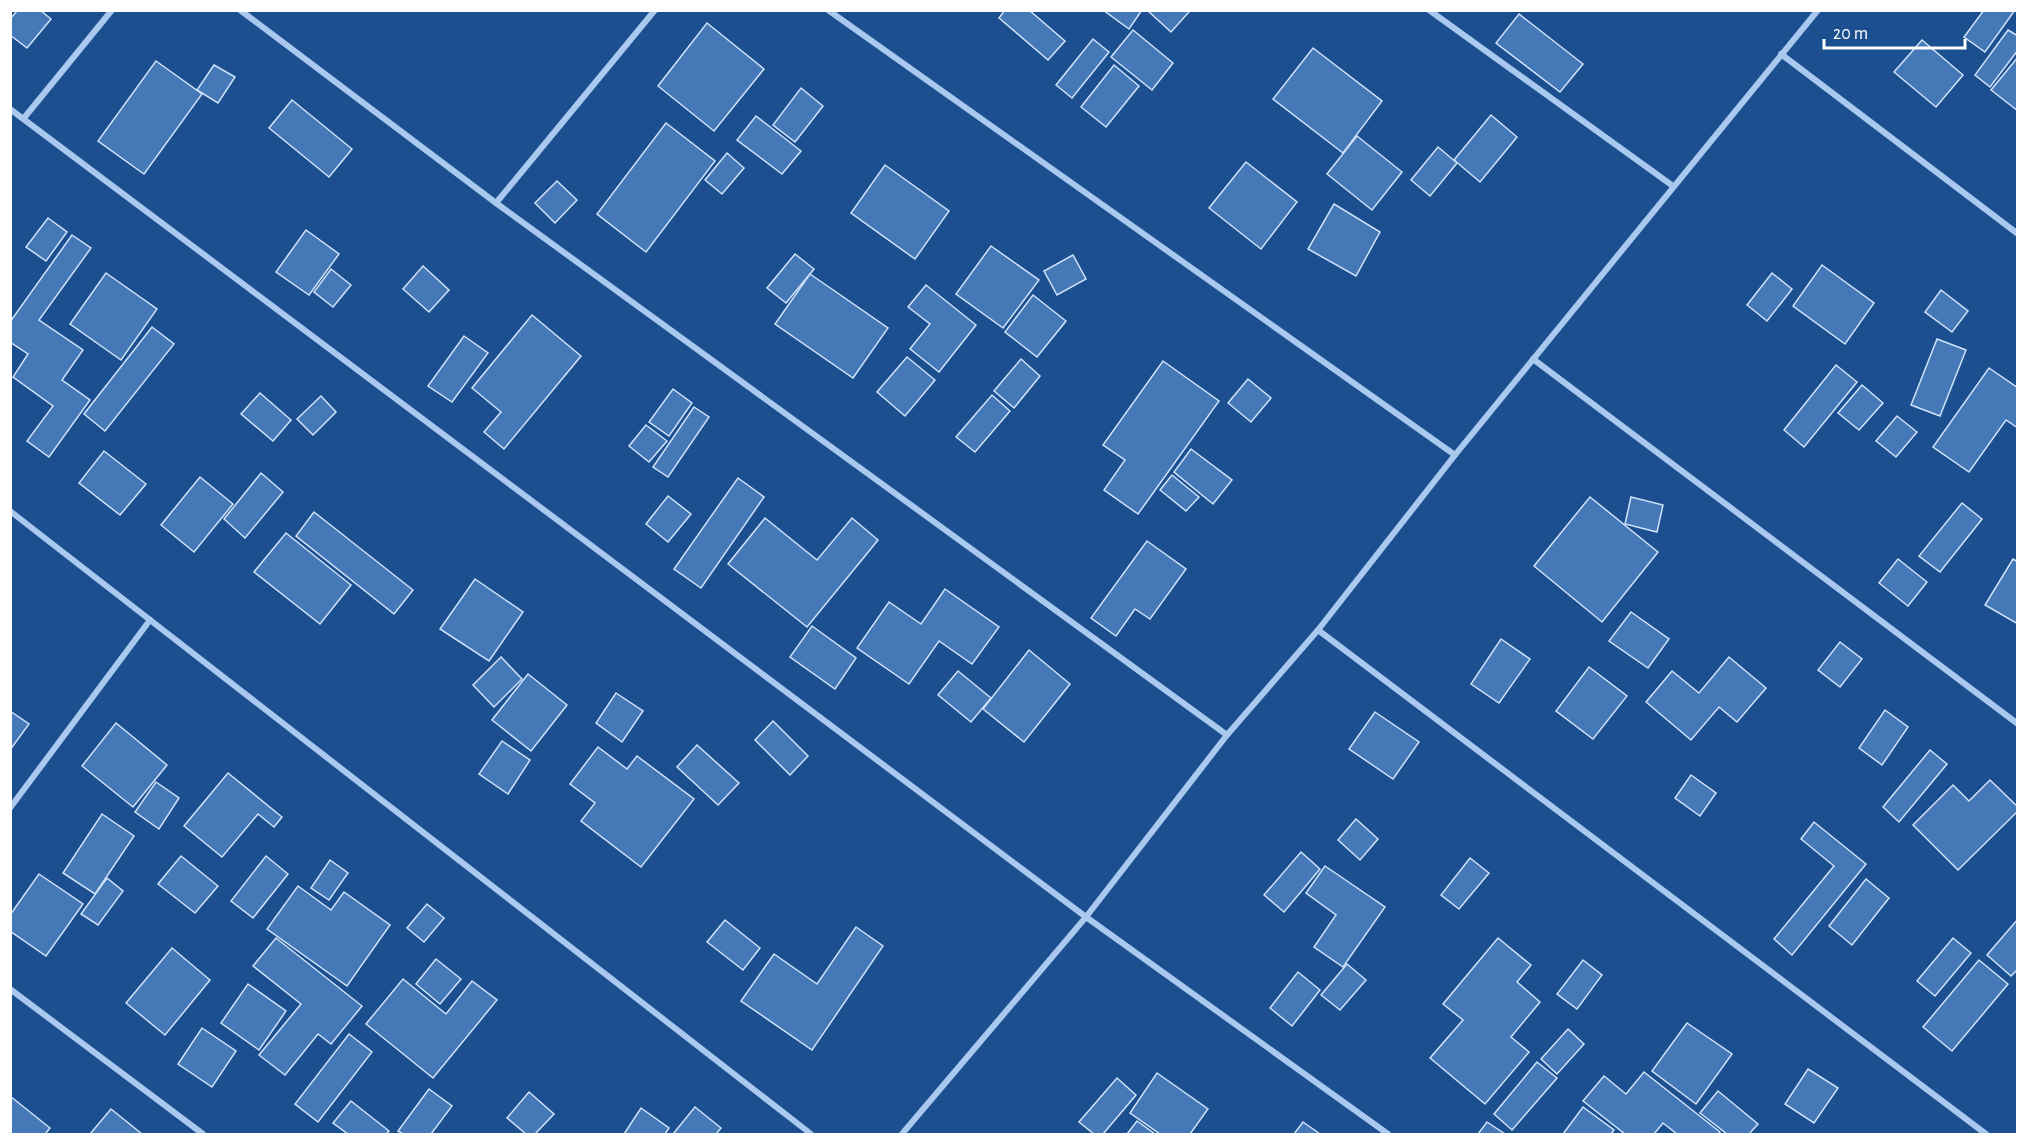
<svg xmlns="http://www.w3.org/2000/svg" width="2028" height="1145" font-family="'Alegreya Sans',sans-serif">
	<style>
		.building { fill: #4478b7; stroke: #cfe3fa; stroke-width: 1.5 }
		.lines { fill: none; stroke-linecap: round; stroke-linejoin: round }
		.street { stroke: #a9c9ee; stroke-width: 6 }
	</style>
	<rect width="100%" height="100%" fill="#1b4f8f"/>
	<!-- building -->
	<g class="building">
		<polygon points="18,10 40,10 51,19 27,48 10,35 10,19"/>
		<polygon points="1005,10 1029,10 1065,41 1048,60 999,18"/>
		<polygon points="1103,10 1142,10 1129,29"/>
		<polygon points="1147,10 1188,10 1189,12 1171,32"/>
		<polygon points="1984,10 2015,10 1985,52 1964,37"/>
		<polygon points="1519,14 1583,64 1560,92 1496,43"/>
		<polygon points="707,23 764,69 714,131 658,86"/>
		<polygon points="1133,30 1173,63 1152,90 1111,57"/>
		<polygon points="2008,30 2018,36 2018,50 1990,87 1975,75"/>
		<polygon points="1093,39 1109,52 1072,98 1056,85"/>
		<polygon points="1922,40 1963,75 1936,107 1894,72"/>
		<polygon points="1313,48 1382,101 1343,153 1273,99"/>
		<polygon points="2018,57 2018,111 1991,90"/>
		<polygon points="156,61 202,94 144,174 98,141"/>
		<polygon points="214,65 235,77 218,103 197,90"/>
		<polygon points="1114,65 1139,86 1106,127 1081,107"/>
		<polygon points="801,88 823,106 795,142 773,125"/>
		<polygon points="292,100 352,149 329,177 269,128"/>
		<polygon points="1491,115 1517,137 1480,182 1454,160"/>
		<polygon points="756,116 801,151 782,174 737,140"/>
		<polygon points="666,123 715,161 646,252 597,214"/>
		<polygon points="1357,136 1402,172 1372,210 1327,174"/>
		<polygon points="1438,147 1457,163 1430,196 1411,180"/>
		<polygon points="727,153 744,168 722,194 705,180"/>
		<polygon points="1246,162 1297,202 1261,249 1209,208"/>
		<polygon points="885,165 949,211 915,259 851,213"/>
		<polygon points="557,181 577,200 555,223 535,203"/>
		<polygon points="1334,204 1380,232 1356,276 1308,249"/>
		<polygon points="48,218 67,232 46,261 26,247"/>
		<polygon points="306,230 339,254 309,295 276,272"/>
		<polygon points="72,235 91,248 39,320 83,350 62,380 90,400 49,457 27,441 53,406 13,377 28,354 10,342 10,322"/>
		<polygon points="991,246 1039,280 1003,328 956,294"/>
		<polygon points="795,254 814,269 786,303 767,288"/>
		<polygon points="1073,255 1086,279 1057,295 1044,271"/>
		<polygon points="1822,265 1874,303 1845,344 1793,306"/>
		<polygon points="423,266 449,290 429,312 403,289"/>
		<polygon points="331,269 351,285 333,307 314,292"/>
		<polygon points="106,273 157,309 121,360 70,324"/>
		<polygon points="1772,273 1792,289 1767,321 1747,305"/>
		<polygon points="810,274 888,328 853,378 775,324"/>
		<polygon points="926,285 976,325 939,372 910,349 930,324 908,307"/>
		<polygon points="1941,290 1968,311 1952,332 1925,312"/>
		<polygon points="1033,295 1066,321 1037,357 1005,332"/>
		<polygon points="532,315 581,356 504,449 484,432 501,412 472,388"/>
		<polygon points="152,327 174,344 105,431 84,414"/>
		<polygon points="464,336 488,353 452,402 428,386"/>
		<polygon points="1937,339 1966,350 1940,416 1911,405"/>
		<polygon points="907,357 935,380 905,416 877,392"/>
		<polygon points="1021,359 1040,376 1014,408 994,391"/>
		<polygon points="1163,361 1219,401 1138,514 1104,490 1125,460 1103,445"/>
		<polygon points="1836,365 1857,382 1804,447 1784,430"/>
		<polygon points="1989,368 2018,388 2018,428 2006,420 1969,472 1933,447"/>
		<polygon points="1248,379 1271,398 1251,422 1228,403"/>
		<polygon points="1862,385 1883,403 1859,430 1838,413"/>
		<polygon points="673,389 692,403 669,436 649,422"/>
		<polygon points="260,393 291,420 273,441 241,414"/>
		<polygon points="992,395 1010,411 975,452 956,437"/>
		<polygon points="321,396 336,412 313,435 297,419"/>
		<polygon points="694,407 709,417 668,477 653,467"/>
		<polygon points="1897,416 1917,432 1896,457 1876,441"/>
		<polygon points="646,425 667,441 649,462 629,446"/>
		<polygon points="1191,449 1232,480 1213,504 1174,472"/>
		<polygon points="104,451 146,484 120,515 79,483"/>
		<polygon points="261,473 283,492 245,538 224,519"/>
		<polygon points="1172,475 1199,497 1186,511 1160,490"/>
		<polygon points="200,477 233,504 194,552 161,525"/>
		<polygon points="738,478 764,497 701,588 674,569"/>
		<polygon points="668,496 691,514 668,542 646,524"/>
		<polygon points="1590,497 1658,552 1602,622 1534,566"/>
		<polygon points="1631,497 1663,505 1657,532 1625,524"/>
		<polygon points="1962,503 1982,519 1940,572 1919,556"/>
		<polygon points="314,512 413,590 394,614 296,536"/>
		<polygon points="765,518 817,560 852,518 878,540 807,627 728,564"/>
		<polygon points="286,533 351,585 320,624 254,572"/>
		<polygon points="1147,541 1186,569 1150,619 1135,609 1116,636 1091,618"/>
		<polygon points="1898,559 1927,582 1908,606 1879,583"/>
		<polygon points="2013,559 2018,562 2018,624 1985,605"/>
		<polygon points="475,579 523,612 489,661 440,629"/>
		<polygon points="945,589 999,627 972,664 939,641 909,684 857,648 889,602 921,624"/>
		<polygon points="1631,612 1669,639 1648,668 1609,641"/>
		<polygon points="812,626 856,658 835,689 790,657"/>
		<polygon points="1501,639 1530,659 1499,703 1471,684"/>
		<polygon points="1840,642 1862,659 1840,687 1818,670"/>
		<polygon points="1029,650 1070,684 1024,742 983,709"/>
		<polygon points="501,657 522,679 494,707 473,685"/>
		<polygon points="1729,657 1766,688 1737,722 1719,707 1691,740 1646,702 1672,671 1699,693"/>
		<polygon points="1589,667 1627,696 1593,739 1556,711"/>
		<polygon points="958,671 991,698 971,722 938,695"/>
		<polygon points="528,674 567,705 531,751 492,720"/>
		<polygon points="616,693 643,711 622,742 596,723"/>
		<polygon points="1885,710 1908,727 1882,765 1859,748"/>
		<polygon points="10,711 29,724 10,750"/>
		<polygon points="1375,712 1419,742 1393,779 1349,749"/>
		<polygon points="773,721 808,756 790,775 755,740"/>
		<polygon points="116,723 167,765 133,807 82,766"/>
		<polygon points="502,741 530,760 508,794 479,774"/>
		<polygon points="697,745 739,783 718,805 677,767"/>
		<polygon points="598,747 627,769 637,756 694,799 641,867 581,821 595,803 570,784"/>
		<polygon points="1930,750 1947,764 1899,822 1883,807"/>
		<polygon points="228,773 282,817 274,827 258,814 222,857 184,826"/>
		<polygon points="1691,775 1716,793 1700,816 1675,798"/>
		<polygon points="1990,780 2018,807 2018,811 1958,870 1913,825 1953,785 1969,801"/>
		<polygon points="156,782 179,798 159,829 135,812"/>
		<polygon points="102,814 134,836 95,894 63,873"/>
		<polygon points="1356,819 1378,839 1360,860 1338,840"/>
		<polygon points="1814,822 1866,864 1792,955 1774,939 1834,866 1801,839"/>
		<polygon points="1301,852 1320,869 1284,912 1264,895"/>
		<polygon points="181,856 218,886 195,913 158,884"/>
		<polygon points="266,856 288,874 253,918 231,901"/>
		<polygon points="1470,858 1489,873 1459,909 1441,895"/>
		<polygon points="330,860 348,873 329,900 311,888"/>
		<polygon points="1325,866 1385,907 1343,967 1314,947 1336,915 1306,893"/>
		<polygon points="39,874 83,904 46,956 10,931 10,915"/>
		<polygon points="107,878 123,891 98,925 81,914"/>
		<polygon points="1866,879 1889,898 1852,945 1829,926"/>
		<polygon points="298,886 331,910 344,892 390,925 347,986 267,929"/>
		<polygon points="427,904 444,918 424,942 407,928"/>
		<polygon points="2018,919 2018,969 2011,976 1987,955"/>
		<polygon points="725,920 760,948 743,970 707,942"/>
		<polygon points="856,927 883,946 812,1050 741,1001 774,954 817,984"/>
		<polygon points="276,938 362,1006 331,1044 318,1034 285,1075 259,1055 301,1004 253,966"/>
		<polygon points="1498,938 1531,965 1517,982 1540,1002 1511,1037 1529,1052 1485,1104 1430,1058 1463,1020 1443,1004"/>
		<polygon points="1953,938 1971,953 1935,996 1917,981"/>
		<polygon points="172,948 210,980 165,1035 126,1003"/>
		<polygon points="436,959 461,979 440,1004 416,984"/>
		<polygon points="1583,960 1602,975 1577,1009 1557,994"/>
		<polygon points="1979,960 2008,984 1952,1051 1923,1027"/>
		<polygon points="1347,964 1366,980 1340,1010 1321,995"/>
		<polygon points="1298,972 1320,990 1292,1026 1270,1008"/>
		<polygon points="403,979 446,1014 472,981 497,1000 433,1078 366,1024"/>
		<polygon points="248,984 286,1011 259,1050 221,1023"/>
		<polygon points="1687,1023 1732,1054 1696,1104 1652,1071"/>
		<polygon points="202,1028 236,1051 212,1087 178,1064"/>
		<polygon points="1568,1029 1584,1044 1557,1074 1541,1059"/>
		<polygon points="349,1034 372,1052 318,1122 295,1104"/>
		<polygon points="1537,1062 1557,1078 1512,1130 1494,1114"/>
		<polygon points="1808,1069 1838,1088 1814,1123 1785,1104"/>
		<polygon points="1644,1072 1720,1132 1718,1134 1677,1134 1663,1123 1654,1134 1625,1134 1583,1101 1604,1076 1626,1094"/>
		<polygon points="1157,1073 1208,1109 1190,1134 1160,1134 1130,1113"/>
		<polygon points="1117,1078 1136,1095 1103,1134 1094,1134 1079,1122"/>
		<polygon points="429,1089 452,1106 431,1134 403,1134 398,1131"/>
		<polygon points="1718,1091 1758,1124 1749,1134 1727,1134 1700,1113"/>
		<polygon points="529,1092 554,1114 535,1134 526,1134 507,1118"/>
		<polygon points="10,1096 50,1128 45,1134 10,1134"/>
		<polygon points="351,1101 389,1131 386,1134 348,1134 333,1123"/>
		<polygon points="695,1107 721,1128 716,1134 673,1134"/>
		<polygon points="1583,1107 1614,1130 1611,1134 1563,1134"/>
		<polygon points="641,1108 669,1128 665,1134 624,1134"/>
		<polygon points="111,1109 142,1134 90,1134"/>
		<polygon points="1137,1121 1155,1134 1127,1134"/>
		<polygon points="1303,1122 1320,1134 1294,1134"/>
		<polygon points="1487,1122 1505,1134 1478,1134"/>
	</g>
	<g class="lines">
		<!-- street -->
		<g class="street">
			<polyline points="240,10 496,203 1227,735"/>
			<polyline points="828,10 1455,455"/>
			<polyline points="1429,10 1673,186"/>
			<polyline points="1781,54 2018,234"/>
			<polyline points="10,109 1086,917 1388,1134"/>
			<polyline points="24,118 112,10"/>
			<polyline points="496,203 655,10"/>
			<polyline points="1533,359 2018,724"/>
			<polyline points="10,511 811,1134"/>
			<polyline points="1318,630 1986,1134"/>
			<polyline points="10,808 150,620"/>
			<polyline points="10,989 203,1134"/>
			<polyline points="902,1134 1086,917 1227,735 1318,630 1455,455 1818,10"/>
		</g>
	</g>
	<!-- border -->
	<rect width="2028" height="1145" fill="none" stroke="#ffffff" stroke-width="24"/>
	<!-- scale -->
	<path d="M1824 39v9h141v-9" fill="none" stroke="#ffffff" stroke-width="3"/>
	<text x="1833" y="39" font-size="18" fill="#ffffff" stroke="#1b4f8f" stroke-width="4.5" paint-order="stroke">20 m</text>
</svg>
